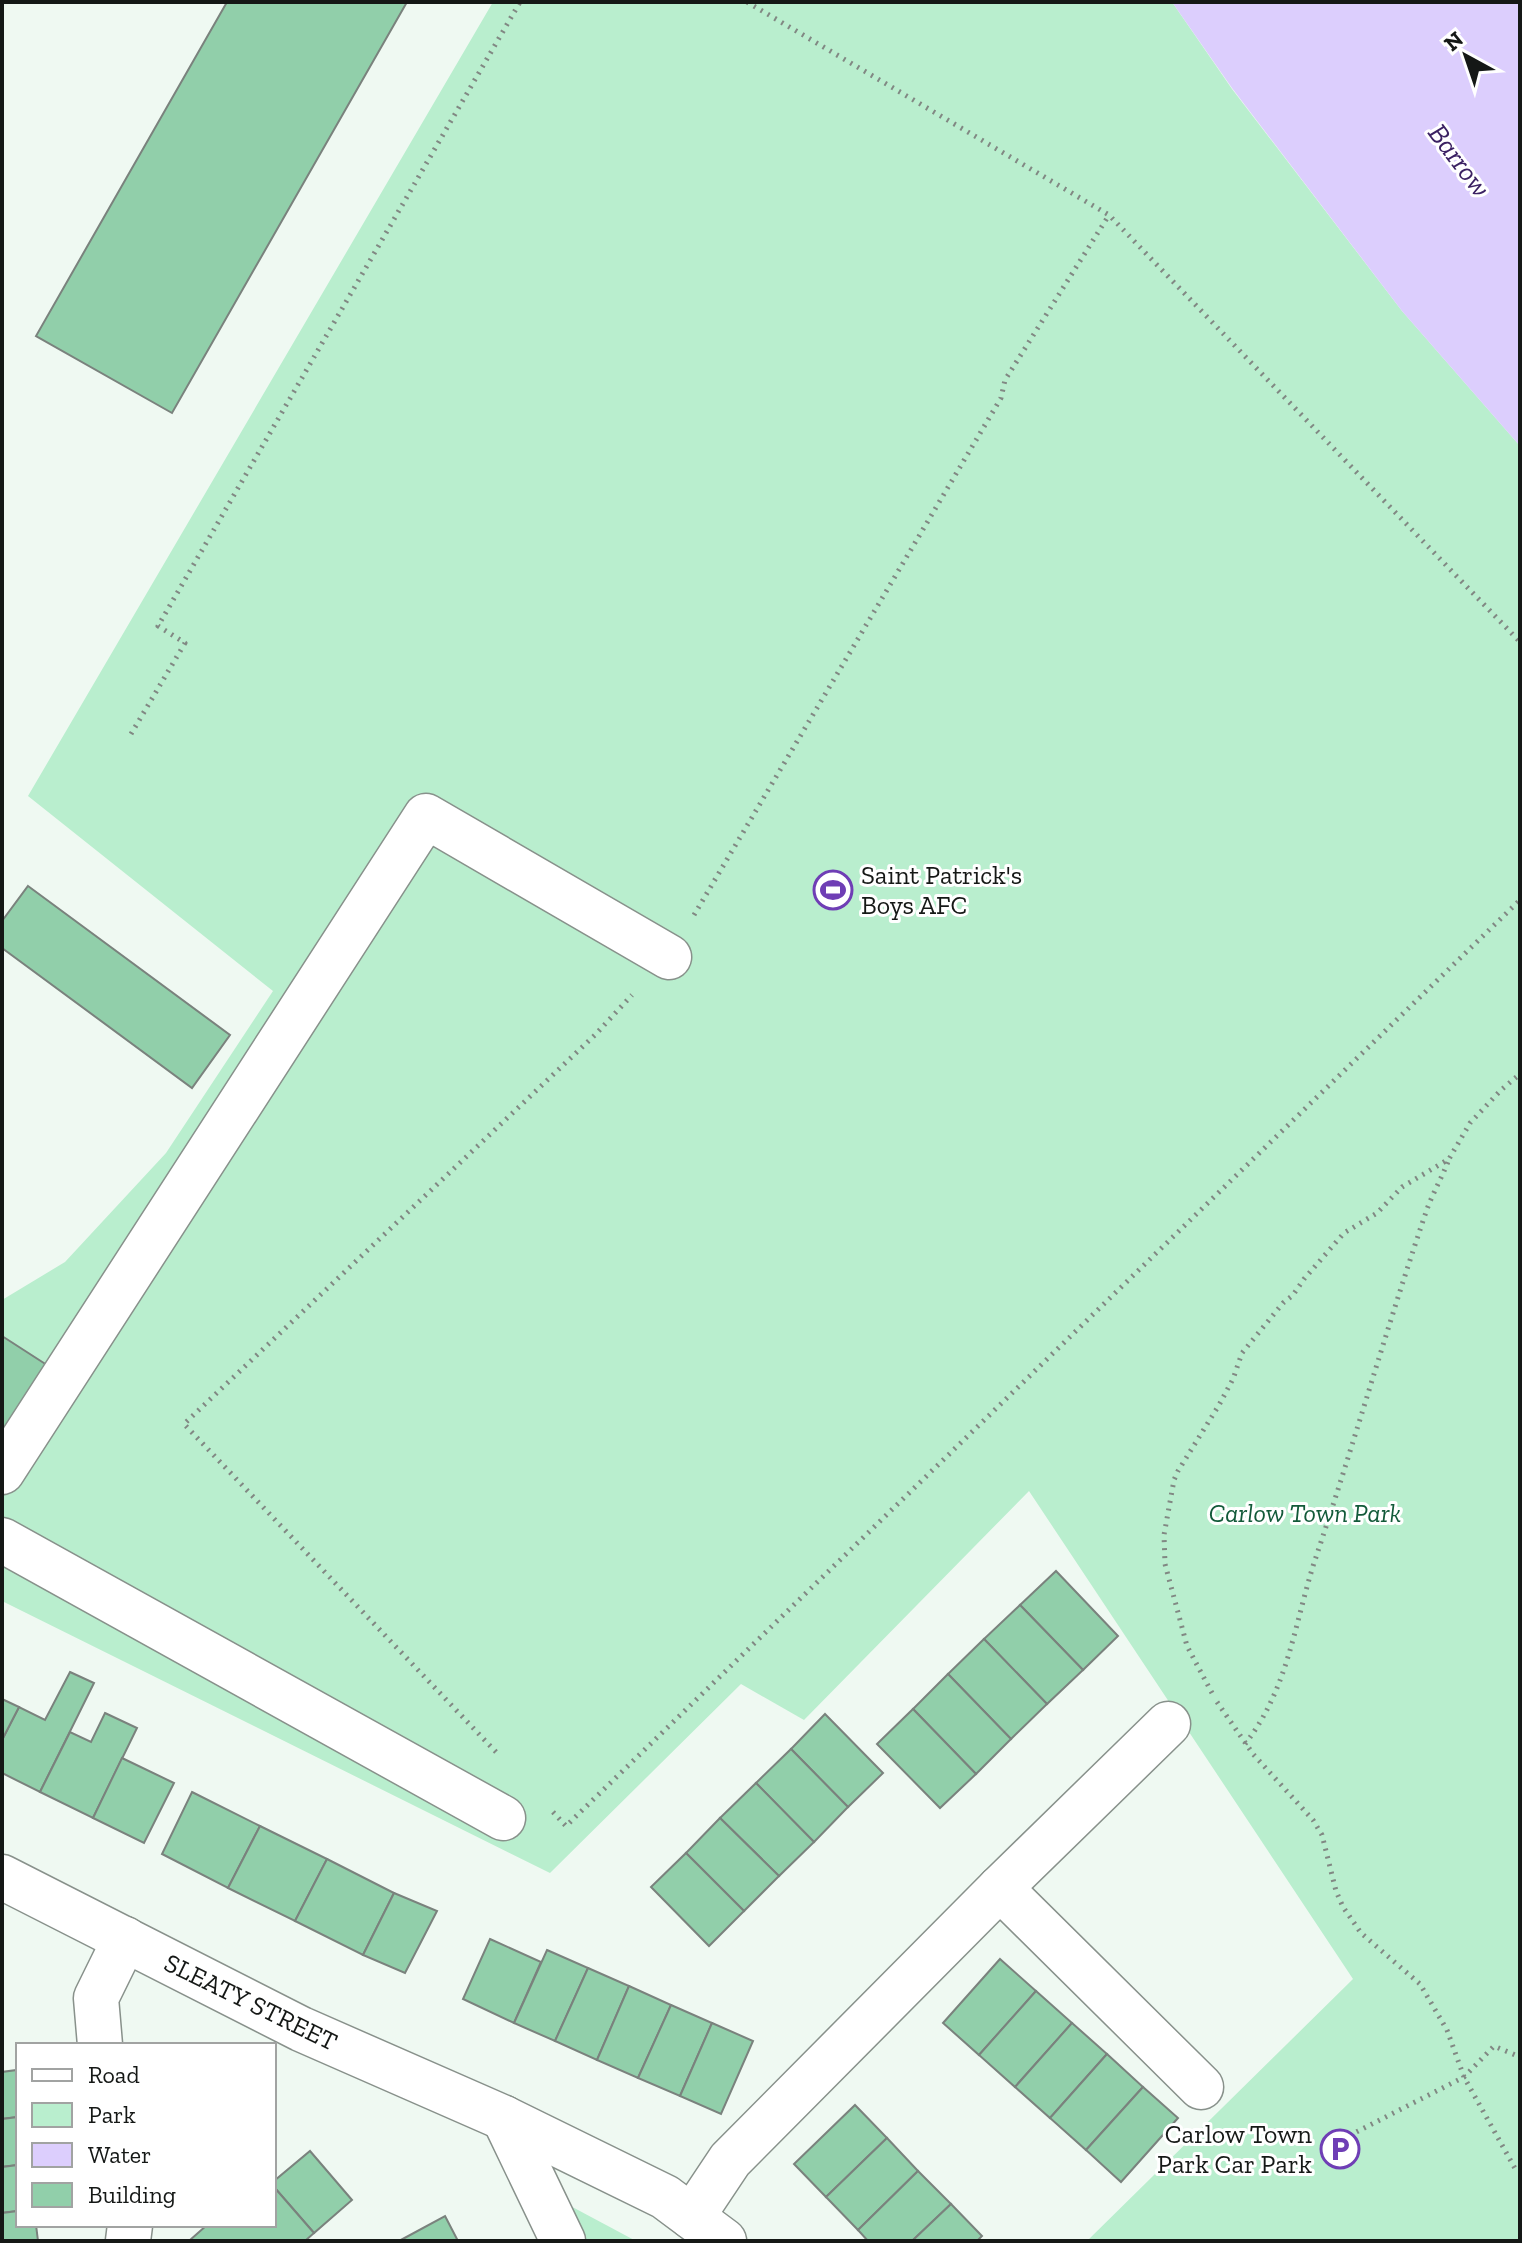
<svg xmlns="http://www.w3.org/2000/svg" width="1522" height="2243" font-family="'Zilla Slab',serif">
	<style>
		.green { fill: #b9eece }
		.water { fill: #dccefd }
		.building { fill: #91cfaa; stroke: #7a827d; stroke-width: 2 }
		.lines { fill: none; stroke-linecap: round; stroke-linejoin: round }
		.minor-casing { stroke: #88918b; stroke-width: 47 }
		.path { stroke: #818883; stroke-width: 5; stroke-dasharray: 2 6; stroke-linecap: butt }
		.minor { stroke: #fff; stroke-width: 44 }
		.labels { text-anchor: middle; stroke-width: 6; stroke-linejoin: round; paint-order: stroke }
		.poi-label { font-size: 26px; fill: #151816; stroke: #fff; text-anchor: start }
		.park-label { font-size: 26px; font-style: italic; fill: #125a39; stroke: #fff }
		.street-label { font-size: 26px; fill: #151816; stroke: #fff }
		.water-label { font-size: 28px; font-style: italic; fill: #3b2163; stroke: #fff }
	</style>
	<rect width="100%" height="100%" fill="#eff9f2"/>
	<!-- green -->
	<g class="green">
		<polygon points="493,2 1172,2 1232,89 1402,311 1520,446 1520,2241 1087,2241 1353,1979 1029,1491 804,1720 741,1684 550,1873 4,1602 2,1603 2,1300 65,1262 166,1153 273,991 28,796"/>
		<polygon points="563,2202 636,2241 581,2241"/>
	</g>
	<!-- water -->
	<polygon class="water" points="1172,2 1520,2 1520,446 1402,311 1232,88"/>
	<!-- building -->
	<g class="building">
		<polygon points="227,2 407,2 172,413 36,336"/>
		<polygon points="28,886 230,1035 192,1088 2,948 2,921"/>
		<polygon points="2,1336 50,1367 2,1439"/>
		<polygon points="1056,1571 1118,1636 1083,1670 1020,1605"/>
		<polygon points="1020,1605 1083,1670 1047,1704 984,1639"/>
		<polygon points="984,1639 1047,1704 1011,1739 948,1674"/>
		<polygon points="70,1672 94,1683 40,1792 2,1773 2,1740 19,1707 45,1720"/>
		<polygon points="948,1674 1011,1739 976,1774 913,1709"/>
		<polygon points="2,1699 19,1707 2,1740"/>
		<polygon points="913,1709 976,1774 940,1808 877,1744"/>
		<polygon points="105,1713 137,1728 93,1818 40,1792 70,1732 91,1742"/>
		<polygon points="825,1714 883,1773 848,1807 791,1749"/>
		<polygon points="791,1749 848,1807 814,1842 756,1783"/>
		<polygon points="122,1758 174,1783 144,1843 93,1818"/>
		<polygon points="756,1783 814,1842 779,1876 720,1818"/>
		<polygon points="192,1792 260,1826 228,1888 162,1854"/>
		<polygon points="720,1818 779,1876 744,1911 686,1853"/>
		<polygon points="260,1826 327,1859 295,1921 228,1888"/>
		<polygon points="686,1853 744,1911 709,1946 651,1887"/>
		<polygon points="327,1859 394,1893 363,1955 295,1921"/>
		<polygon points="394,1893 437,1911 405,1973 363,1955"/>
		<polygon points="490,1939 541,1962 514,2023 463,1999"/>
		<polygon points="547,1950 588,1968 555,2041 514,2023"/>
		<polygon points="1000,1959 1036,1991 979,2055 943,2023"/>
		<polygon points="588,1968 629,1986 597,2060 555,2041"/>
		<polygon points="629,1986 671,2005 638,2078 597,2060"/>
		<polygon points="1036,1991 1072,2023 1015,2087 979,2055"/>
		<polygon points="671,2005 712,2023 680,2096 638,2078"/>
		<polygon points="712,2023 753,2041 721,2114 680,2096"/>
		<polygon points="1072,2023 1107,2054 1050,2118 1015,2087"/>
		<polygon points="1107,2054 1143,2087 1086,2150 1050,2118"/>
		<polygon points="17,2070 18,2117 2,2119 2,2072"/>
		<polygon points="1143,2087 1178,2118 1121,2182 1086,2150"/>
		<polygon points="855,2105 887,2138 826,2197 794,2164"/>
		<polygon points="18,2117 18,2165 2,2167 2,2119"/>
		<polygon points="887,2138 918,2171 858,2230 826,2197"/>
		<polygon points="310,2151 352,2200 314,2233 274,2187 274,2181"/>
		<polygon points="18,2165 18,2211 2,2213 2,2167"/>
		<polygon points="918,2171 951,2204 912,2241 868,2241 858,2230"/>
		<polygon points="274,2187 314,2233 305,2241 190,2240 207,2225 274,2225"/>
		<polygon points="951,2204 982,2236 977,2241 912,2241"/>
		<polygon points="18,2211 18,2225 36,2225 38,2241 2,2241 2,2213"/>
		<polygon points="445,2216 458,2241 399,2241"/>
	</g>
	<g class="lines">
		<defs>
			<g id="minor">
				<polyline points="2,1472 426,816 669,957"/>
				<polyline points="2,1540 503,1818"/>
				<polyline points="2,1877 301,2029 504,2118 665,2197 724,2241"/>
				<polyline points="1000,1888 1201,2087"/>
				<polyline points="100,2045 96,1998 125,1939"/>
				<polyline points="504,2118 563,2241"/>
				<polyline points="692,2217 730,2160 1000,1888 1168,1724"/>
				<polyline points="128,2241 130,2225"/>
			</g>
		</defs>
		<!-- minor casing -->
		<use href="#minor" class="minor-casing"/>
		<!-- path -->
		<g class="path">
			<polyline points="747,2 1109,215 1520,642"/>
			<polyline points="131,734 185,643 158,626 520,2"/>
			<polyline points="694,915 1001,398 1005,380 1109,215"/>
			<polyline points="1212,1693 1187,1646 1165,1564 1164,1535 1174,1480 1178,1471 1219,1405 1233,1379 1242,1353 1283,1303 1293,1295 1304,1279 1344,1233 1377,1213 1402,1187 1449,1159 1470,1123 1501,1090 1520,1074"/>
			<polyline points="1217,1702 1253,1754 1313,1820 1322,1835 1336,1891 1343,1907 1361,1933 1420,1984 1447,2030 1464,2077 1517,2172"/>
			<path d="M1245 1744C1288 1689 1294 1626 1314 1563 1353 1447 1386 1330 1425 1215 1431 1196 1442 1178 1449 1159"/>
			<polyline points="496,1752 184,1424 595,1035 632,995"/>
			<polyline points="553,1812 566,1826 1520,900"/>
			<polyline points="1321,2150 1464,2077 1494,2046 1520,2057"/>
		</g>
		<!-- minor -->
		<use href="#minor" class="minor"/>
	</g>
	<!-- icons -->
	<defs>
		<symbol id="stadium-ring" viewBox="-11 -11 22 22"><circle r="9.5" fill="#fff" stroke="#6f3eb5" stroke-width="1.5"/><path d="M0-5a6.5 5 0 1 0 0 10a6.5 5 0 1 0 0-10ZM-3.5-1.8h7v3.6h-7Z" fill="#6f3eb5"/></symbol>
		<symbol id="parking-ring" viewBox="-11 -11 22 22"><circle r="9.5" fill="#fff" stroke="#6f3eb5" stroke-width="1.5"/><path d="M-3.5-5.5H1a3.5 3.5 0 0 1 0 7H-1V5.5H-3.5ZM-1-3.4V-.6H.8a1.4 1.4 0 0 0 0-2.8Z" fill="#6f3eb5"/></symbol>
	</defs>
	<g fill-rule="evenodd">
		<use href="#stadium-ring" x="811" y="868" width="44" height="44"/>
		<use href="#parking-ring" x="1318" y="2127" width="44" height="44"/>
	</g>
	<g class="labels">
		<!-- poi labels -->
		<g class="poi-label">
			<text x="861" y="884">Saint Patrick's<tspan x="861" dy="30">Boys AFC</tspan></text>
			<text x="1312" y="2143" text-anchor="end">Carlow Town<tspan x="1312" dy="30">Park Car Park</tspan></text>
		</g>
		<!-- park labels -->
		<g class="park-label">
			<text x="1305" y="1522">Carlow Town Park</text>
		</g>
		<!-- street labels -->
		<g class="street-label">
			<text transform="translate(251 2002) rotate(26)" y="9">SLEATY STREET</text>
		</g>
		<!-- water labels -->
		<g class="water-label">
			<text transform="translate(1460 160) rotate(53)" y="10">Barrow</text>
		</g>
	</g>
	<!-- border -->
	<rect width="1522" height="2243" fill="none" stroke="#151816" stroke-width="8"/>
	<!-- legend -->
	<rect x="16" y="2043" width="260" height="184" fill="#ffffff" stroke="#a1a3a2" stroke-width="2"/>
	<rect x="32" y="2069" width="40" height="12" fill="#ffffff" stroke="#a1a3a2" stroke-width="2"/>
	<text x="88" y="2083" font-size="24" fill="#151816">Road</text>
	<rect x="32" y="2103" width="40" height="24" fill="#b9eece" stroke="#a1a3a2" stroke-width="2"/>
	<text x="88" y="2123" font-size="24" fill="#151816">Park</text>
	<rect x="32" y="2143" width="40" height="24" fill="#dccefd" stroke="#a1a3a2" stroke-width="2"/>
	<text x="88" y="2163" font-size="24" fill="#151816">Water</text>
	<rect x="32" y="2183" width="40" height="24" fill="#91cfaa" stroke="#a1a3a2" stroke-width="2"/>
	<text x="88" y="2203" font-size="24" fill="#151816">Building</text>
	<!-- north arrow -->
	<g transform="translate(1466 56) rotate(320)" stroke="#ffffff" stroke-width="6" paint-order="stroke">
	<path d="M0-6L14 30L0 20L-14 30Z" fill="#151816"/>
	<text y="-12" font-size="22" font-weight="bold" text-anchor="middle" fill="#151816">N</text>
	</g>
</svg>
